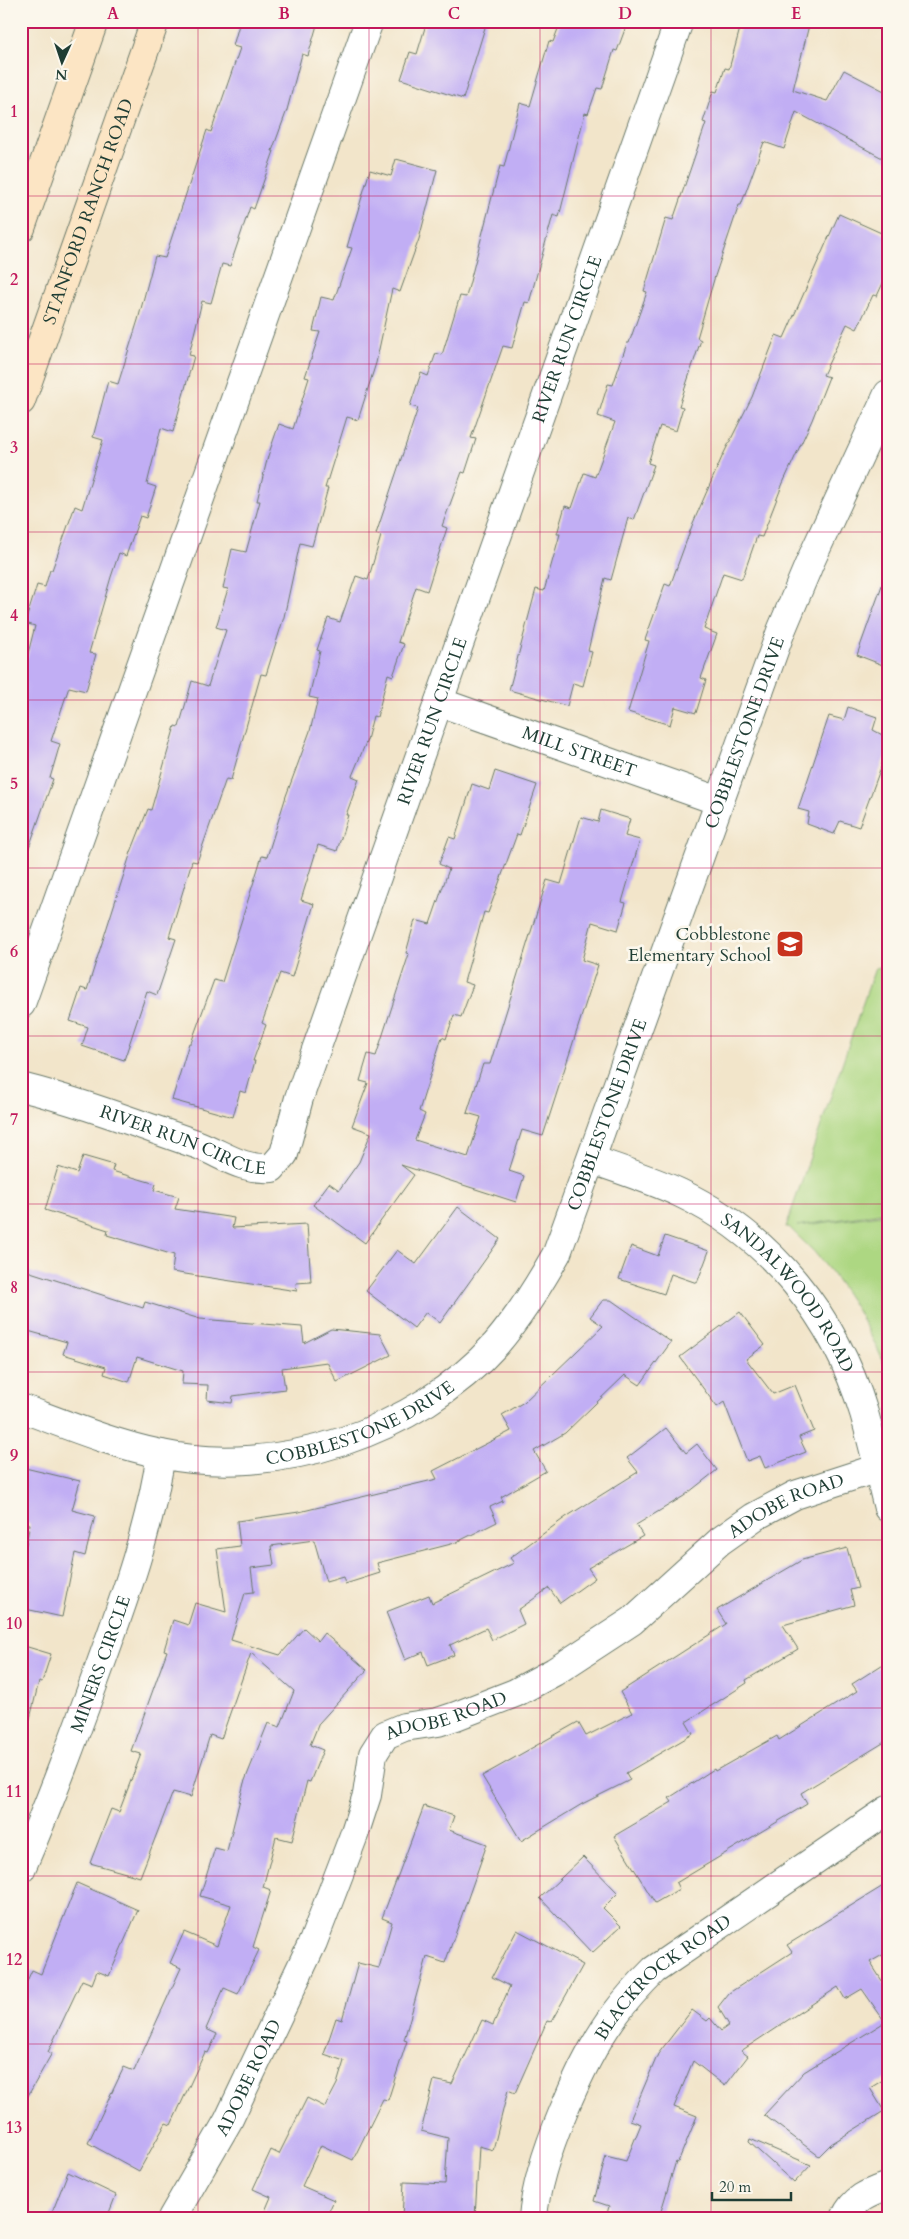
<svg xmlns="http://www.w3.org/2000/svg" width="909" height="2239" font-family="Cardo,serif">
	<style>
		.green { fill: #add782; stroke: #668a5b }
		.building { fill: #c1aef4 }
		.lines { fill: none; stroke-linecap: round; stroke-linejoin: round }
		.minor-casing { stroke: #697868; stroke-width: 30 }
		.tertiary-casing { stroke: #697868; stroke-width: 30 }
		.secondary-casing { stroke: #697868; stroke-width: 30 }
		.minor { stroke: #fff; stroke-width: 28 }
		.tertiary { stroke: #fff; stroke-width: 28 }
		.secondary { stroke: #fce5c4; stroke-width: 28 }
		.grid { fill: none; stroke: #c2185b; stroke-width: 1; stroke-opacity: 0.55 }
		.labels { text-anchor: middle; stroke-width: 5; stroke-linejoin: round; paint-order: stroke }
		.street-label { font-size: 18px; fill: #1f3d34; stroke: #fbf7ec }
		.poi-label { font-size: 18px; fill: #1f3d34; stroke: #fbf7ec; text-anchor: end }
		.neatline { fill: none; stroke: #c2185b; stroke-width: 2 }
		.grid-label { font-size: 16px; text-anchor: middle; font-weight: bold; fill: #c2185b }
	</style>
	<rect width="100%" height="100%" fill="#fbf7ec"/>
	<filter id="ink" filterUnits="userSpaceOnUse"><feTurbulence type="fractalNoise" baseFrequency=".02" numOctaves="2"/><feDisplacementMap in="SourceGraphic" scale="10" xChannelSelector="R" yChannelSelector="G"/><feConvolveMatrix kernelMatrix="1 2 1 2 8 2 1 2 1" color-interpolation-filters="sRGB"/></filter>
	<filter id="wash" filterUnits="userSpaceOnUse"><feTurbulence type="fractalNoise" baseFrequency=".0096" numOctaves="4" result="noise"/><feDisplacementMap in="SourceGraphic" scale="20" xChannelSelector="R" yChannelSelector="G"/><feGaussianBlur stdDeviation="1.12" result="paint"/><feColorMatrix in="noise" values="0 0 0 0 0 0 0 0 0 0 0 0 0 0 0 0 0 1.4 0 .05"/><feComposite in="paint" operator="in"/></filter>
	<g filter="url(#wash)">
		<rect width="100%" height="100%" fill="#f2e5ca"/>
		<!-- green -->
		<path class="green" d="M888 966V1212L797 1226 888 1214V1372C870 1331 850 1294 821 1260 812 1248 799 1238 789 1227H786L875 968Z"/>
		<g id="blocks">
			<!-- building -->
			<g class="building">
				<polygon points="240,21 304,21 317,25 308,56 302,54 287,110 272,151 274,151 254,209 250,207 230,266 222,264 211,303 202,301 189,355 194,356 173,432 161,428 147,484 156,487 146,518 140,516 126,556 119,553 111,577 89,653 96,654 86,691 69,687 51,741 60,744 50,778 53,779 26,856 21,855 21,681 35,626 25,623 37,585 45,587 50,570 52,570 75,506 82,509 103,440 93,437 108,381 118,384 138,320 155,256 165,258 207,130 211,132 240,48 233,46"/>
				<polygon points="427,21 487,21 463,99 401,79 410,52 417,54"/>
				<polygon points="561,21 628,21 617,51 614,50 602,89 597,88 588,114 585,113 559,217 553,215 529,303 525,302 512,348 503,346 471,438 476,439 465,473 462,472 442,526 447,528 427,591 416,587 398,642 404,644 393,676 388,674 377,717 373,716 367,740 352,776 359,779 346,815 348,815 337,851 318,845 301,900 314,904 292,977 280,973 262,1023 266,1025 253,1061 255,1061 246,1093 240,1091 233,1117 172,1100 189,1043 191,1043 214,980 222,982 262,856 267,857 286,796 310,731 318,699 309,697 320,651 317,650 328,618 340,622 356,576 368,580 381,536 376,534 418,408 410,406 421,373 428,376 436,353 442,355 460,296 466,297 500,166 504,167 520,103 530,106 549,41 553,42"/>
				<polygon points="742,21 764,26 765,21 810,21 793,90 827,101 844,70 888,93 888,161 796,112 784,149 764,142 741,205 739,205 715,276 697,338 701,340 679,406 683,407 676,431 660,426 648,463 654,465 634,520 628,518 611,580 605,578 588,651 592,652 583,686 573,683 567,706 509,690 536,589 544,591 560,534 557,534 565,506 572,508 584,473 595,477 615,422 598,416 608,384 613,385 627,343 629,343 647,292 644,291 666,218 673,220 706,123 703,122 713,91 717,92 725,68 729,69"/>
				<polygon points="396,159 437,170 419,239 400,292 392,289 376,363 358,420 347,417 325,488 328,488 312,546 300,543 284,617 266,675 261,674 231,780 226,779 197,862 192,861 169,937 176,939 157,995 147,991 124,1060 82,1046 88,1027 70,1021 81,988 87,990 131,852 148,809 151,810 175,726 179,727 192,681 208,686 226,630 216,627 228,589 223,588 232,549 246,552 260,501 257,501 268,456 279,424 293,429 309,378 305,377 320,332 313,331 321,297 334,300 352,248 347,247 370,170 391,176"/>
				<polygon points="839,214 888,236 888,272 877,296 873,295 857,329 847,324 823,375 829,377 812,420 783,483 762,537 757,536 742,579 723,573 704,629 717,634 701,678 706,680 696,713 675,707 670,725 628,712 649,641 645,640 665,584 670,586 693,523 722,457 752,397 776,335 784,338"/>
				<polygon points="885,577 888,578 888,667 857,655"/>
				<polygon points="848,707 877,717 873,730 888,738 888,748 859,827 840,821 834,834 807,824 809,812 798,809 829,716 844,720"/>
				<polygon points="495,771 537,785 520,835 517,834 488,913 484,912 464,982 473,985 461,1017 454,1015 446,1039 442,1037 419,1111 425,1114 415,1140 468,1157 481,1117 467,1113 483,1064 490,1064 547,880 561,884 581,817 598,822 601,810 630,819 625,836 640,840 622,902 626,903 618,930 592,922 582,960 598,965 543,1136 522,1130 509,1171 524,1176 516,1202 401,1165 414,1175 365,1243 313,1205 329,1183 339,1190 359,1162 371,1133 352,1126 368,1083 360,1081 368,1054 376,1056 409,954 406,953 415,920 430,924 449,869 439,864 449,837 455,839 472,784 489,790"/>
				<polygon points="83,1156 114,1165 112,1171 156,1184 154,1190 179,1197 175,1209 234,1218 232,1228 307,1224 311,1282 296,1283 297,1291 172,1272 174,1255 107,1235 108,1230 45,1210 58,1167 77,1173"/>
				<polygon points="458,1207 500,1239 440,1323 426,1312 414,1328 366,1291 397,1250 416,1264"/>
				<polygon points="665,1236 709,1251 697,1283 671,1274 664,1294 619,1279 631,1246 658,1256"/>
				<polygon points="21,1269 143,1308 145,1302 200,1319 302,1327 304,1343 331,1329 380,1334 391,1355 337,1382 327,1362 282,1368 285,1389 233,1396 232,1403 207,1400 208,1385 182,1384 183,1371 137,1357 129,1382 104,1374 106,1367 63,1354 67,1342 21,1329"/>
				<polygon points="603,1300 611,1300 671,1342 640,1385 625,1375 565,1433 534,1451 546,1471 501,1497 503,1501 490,1507 497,1522 455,1543 377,1563 380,1573 345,1584 343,1577 326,1582 314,1540 271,1546 274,1565 251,1568 254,1592 245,1593 231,1640 280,1655 304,1628 318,1641 324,1633 367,1670 319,1723 310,1745 323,1750 310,1782 307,1781 292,1841 276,1837 263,1887 271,1890 253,1947 259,1950 238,1994 224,1988 206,2029 217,2034 208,2053 205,2052 171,2125 166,2123 139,2171 88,2143 124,2067 134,2071 181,1968 170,1963 184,1932 217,1946 231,1905 200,1896 215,1848 227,1851 244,1783 268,1723 280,1727 294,1691 251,1653 221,1739 210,1735 191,1797 173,1792 140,1877 90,1863 111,1809 119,1812 141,1754 131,1751 167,1651 164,1650 173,1620 188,1625 195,1603 226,1612 217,1549 240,1546 237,1521 299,1512 437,1479 433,1471 511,1431 502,1415 524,1402 603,1326 590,1317"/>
				<polygon points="740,1312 765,1345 746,1359 773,1394 795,1385 814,1431 799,1437 806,1452 765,1468 760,1456 747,1461 724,1402 717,1407 680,1357"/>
				<polygon points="666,1428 686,1453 697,1444 717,1470 684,1496 636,1525 643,1536 588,1568 595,1578 560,1603 549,1588 518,1610 524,1624 492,1640 486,1628 450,1645 454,1655 428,1665 423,1652 405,1660 386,1612 429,1595 432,1603 514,1563 510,1558 566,1517 638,1472 627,1458"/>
				<polygon points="25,1468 80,1481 72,1510 95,1516 85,1556 75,1553 62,1617 21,1608 21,1568 30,1524 21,1522 21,1484"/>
				<polygon points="847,1548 858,1588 850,1590 854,1605 783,1625 798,1649 746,1680 747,1683 686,1722 693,1734 626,1773 630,1780 582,1804 521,1841 482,1776 578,1722 586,1736 632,1713 620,1692 726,1624 717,1610 802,1560"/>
				<polygon points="21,1645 51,1654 42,1682 39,1681 29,1723 21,1722"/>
				<polygon points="888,1661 888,1740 801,1793 807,1804 676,1883 679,1889 655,1903 614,1836 672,1802 669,1798 714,1769 715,1771 777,1736 779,1740 857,1691 852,1684"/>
				<polygon points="424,1806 454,1816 449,1830 487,1844 445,1963 427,1957 404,2040 407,2041 388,2100 383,2099 353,2160 321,2145 302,2186 334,2200 326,2218 262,2218 271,2197 253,2189 271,2150 279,2154 307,2098 325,2107 337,2084 344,2061 324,2054 336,2018 342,2020 358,1963 379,1968 392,1922 382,1918"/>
				<polygon points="583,1857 618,1893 603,1908 621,1926 592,1953 540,1898"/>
				<polygon points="77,1883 138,1910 109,1976 97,1971 92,1984 82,1980 48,2052 52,2053 21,2108 21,1994 32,1970 41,1974"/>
				<polygon points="888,1883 888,1952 870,1962 888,1990 888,2077 870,2088 884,2111 831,2144 819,2156 764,2115 804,2072 885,2022 862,1989 845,1999 838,1987 741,2051 748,2056 725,2086 693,2061 674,2107 697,2116 678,2162 676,2161 659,2218 606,2218 609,2206 594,2201 606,2156 626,2161 641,2124 630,2120 658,2054 692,2010 707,2021 710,2018 721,2031 729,2025 718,2007 729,1993 792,1952 787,1945"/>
				<polygon points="517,1930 583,1965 551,2022 547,2021 515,2093 508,2090 493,2150 479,2146 475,2218 402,2218 404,2182 445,2184 448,2138 421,2131 434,2080 452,2084 482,2020 493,2025 510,1986 492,1977"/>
				<polygon points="750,2139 811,2165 794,2183 749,2142"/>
				<polygon points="68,2172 116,2195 107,2218 50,2218"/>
			</g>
		</g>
	</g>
	<g filter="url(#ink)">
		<use href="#blocks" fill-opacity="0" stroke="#697868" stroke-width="1"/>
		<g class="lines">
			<defs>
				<g id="minor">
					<path id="s1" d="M439 702 719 801"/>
					<polyline points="21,1004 369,21"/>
					<path id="s2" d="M21 1087C81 1102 138 1124 196 1144 225 1155 240 1170 272 1168L284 1154 299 1098 679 21"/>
					<path id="s3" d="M592 1160C621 1170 652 1180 680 1193 771 1236 835 1317 864 1413 873 1444 880 1476 888 1508"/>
					<path id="s4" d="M21 1869C51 1801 76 1732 101 1663 126 1594 150 1527 161 1454"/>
					<path id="s5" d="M172 2218 228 2121 313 1942 354 1835 367 1795 373 1754 385 1735 404 1727 438 1722 456 1716 515 1693 554 1672 632 1621 720 1541 754 1517 795 1495 878 1468"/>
					<path id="s6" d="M533 2218C537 2162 582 2058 616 2013 627 1998 640 1984 654 1970L888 1810"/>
					<path d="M845 2218C854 2198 869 2193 888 2186"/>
				</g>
				<g id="tertiary">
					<path id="s7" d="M21 1408C67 1425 113 1444 161 1454 277 1479 417 1432 496 1344 520 1316 539 1285 557 1253L781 631 810 562 888 394"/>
				</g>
				<g id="secondary">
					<polyline points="21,228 94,21"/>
					<path id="s8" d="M21 401 155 21"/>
				</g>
			</defs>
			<!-- minor casing -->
			<use href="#minor" class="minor-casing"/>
			<!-- tertiary casing -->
			<use href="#tertiary" class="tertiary-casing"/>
			<!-- secondary casing -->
			<use href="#secondary" class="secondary-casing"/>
			<!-- minor -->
			<use href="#minor" class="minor"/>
			<!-- tertiary -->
			<use href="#tertiary" class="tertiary"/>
			<!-- secondary -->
			<use href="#secondary" class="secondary"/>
		</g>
	</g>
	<!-- grid -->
	<path class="grid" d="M198 21V2218M369 21V2218M540 21V2218M711 21V2218M21 196H888M21 364H888M21 532H888M21 700H888M21 868H888M21 1036H888M21 1204H888M21 1372H888M21 1540H888M21 1708H888M21 1876H888M21 2044H888"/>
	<!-- icons -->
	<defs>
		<symbol id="school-square" viewBox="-11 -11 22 22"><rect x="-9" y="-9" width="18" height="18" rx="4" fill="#c8321e" stroke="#fbf7ec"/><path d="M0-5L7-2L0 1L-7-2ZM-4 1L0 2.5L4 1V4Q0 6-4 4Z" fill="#fff"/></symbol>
	</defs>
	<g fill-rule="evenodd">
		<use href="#school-square" x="774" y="928" width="32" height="32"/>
	</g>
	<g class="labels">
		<!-- street labels -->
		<g class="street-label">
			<text dy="6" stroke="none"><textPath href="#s8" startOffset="201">STANFORD RANCH ROAD</textPath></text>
			<text dy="6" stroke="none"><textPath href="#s2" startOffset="1146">RIVER RUN CIRCLE</textPath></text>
			<text dy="6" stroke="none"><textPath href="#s2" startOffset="741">RIVER RUN CIRCLE</textPath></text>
			<text dy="6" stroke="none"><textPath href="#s7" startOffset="1178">COBBLESTONE DRIVE</textPath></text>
			<text dy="6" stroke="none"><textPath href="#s1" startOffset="149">MILL STREET</textPath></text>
			<text dy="6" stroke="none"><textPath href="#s7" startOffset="772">COBBLESTONE DRIVE</textPath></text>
			<text dy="6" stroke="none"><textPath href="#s2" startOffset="171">RIVER RUN CIRCLE</textPath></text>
			<text dy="6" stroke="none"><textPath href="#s3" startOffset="244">SANDALWOOD ROAD</textPath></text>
			<text dy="6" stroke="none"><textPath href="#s7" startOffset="354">COBBLESTONE DRIVE</textPath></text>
			<text dy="6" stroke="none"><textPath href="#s5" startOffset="1000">ADOBE ROAD</textPath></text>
			<text dy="6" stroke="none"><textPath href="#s4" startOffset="220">MINERS CIRCLE</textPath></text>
			<text dy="6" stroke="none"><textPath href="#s5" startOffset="595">ADOBE ROAD</textPath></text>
			<text dy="6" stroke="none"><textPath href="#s6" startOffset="282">BLACKROCK ROAD</textPath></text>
			<text dy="6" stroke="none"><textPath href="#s5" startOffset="160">ADOBE ROAD</textPath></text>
		</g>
		<!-- poi labels -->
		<g class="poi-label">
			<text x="771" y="940">Cobblestone<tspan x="771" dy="21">Elementary School</tspan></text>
		</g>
	</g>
	<!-- margin -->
	<rect width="909" height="2239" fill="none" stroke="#fbf7ec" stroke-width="55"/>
	<!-- north arrow -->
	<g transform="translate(62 62) rotate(183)" stroke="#fbf7ec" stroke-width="4" paint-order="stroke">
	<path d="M0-4L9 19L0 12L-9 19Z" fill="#1f3d34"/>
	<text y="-8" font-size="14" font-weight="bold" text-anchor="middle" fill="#1f3d34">N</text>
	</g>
	<!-- scale -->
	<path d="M712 2192v8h79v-8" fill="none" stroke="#1f3d34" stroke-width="2.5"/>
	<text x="719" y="2192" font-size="15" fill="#1f3d34" stroke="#fbf7ec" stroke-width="4" paint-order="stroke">20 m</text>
	<rect x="28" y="28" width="854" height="2184" class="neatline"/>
	<g class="grid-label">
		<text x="113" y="19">A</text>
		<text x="284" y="19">B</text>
		<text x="454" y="19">C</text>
		<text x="625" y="19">D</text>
		<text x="796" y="19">E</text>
		<text x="14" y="117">1</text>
		<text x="14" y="285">2</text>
		<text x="14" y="453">3</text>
		<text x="14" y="621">4</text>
		<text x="14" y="789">5</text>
		<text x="14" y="957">6</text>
		<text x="14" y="1125">7</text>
		<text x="14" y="1293">8</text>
		<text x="14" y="1461">9</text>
		<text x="14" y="1629">10</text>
		<text x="14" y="1797">11</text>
		<text x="14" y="1965">12</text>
		<text x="14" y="2133">13</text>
	</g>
</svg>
